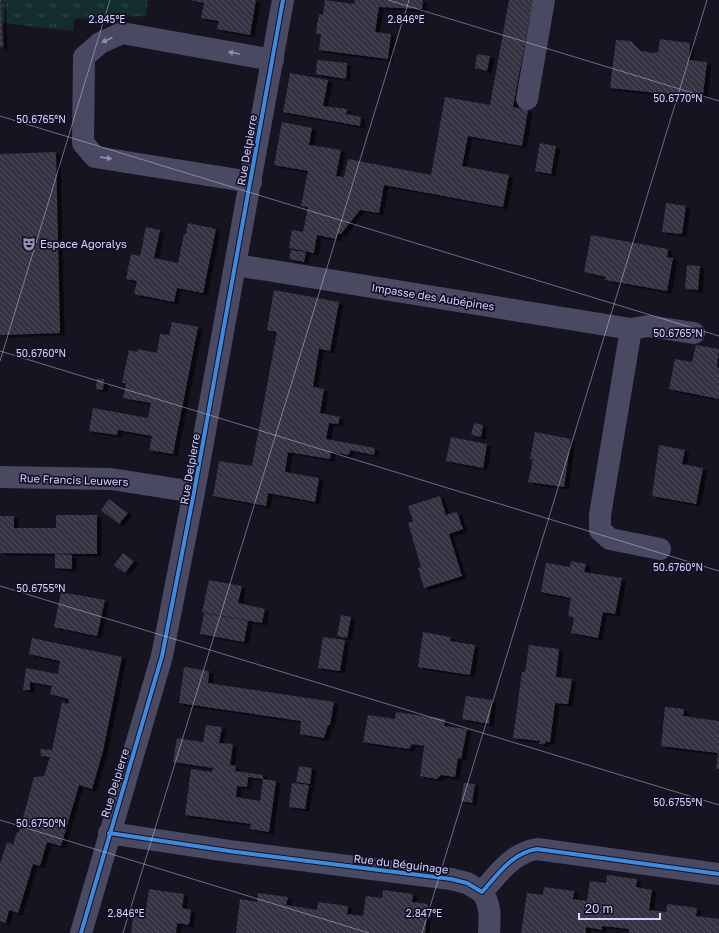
<svg xmlns="http://www.w3.org/2000/svg" width="719" height="933" font-family="'Golos Text',sans-serif">
	<style>
		.park { fill: url(#park-tufts) }
		.building { fill: url(#building-back-hatch); filter: url(#shadow) }
		.lines { fill: none; stroke-linecap: round; stroke-linejoin: round }
		.minor { stroke: #4a4962; stroke-width: 22 }
		.cycleway-casing { stroke: #130f26; stroke-width: 6 }
		.cycleway { stroke: #408adc; stroke-width: 4 }
		.oneway { fill: #928eb0 }
		.ticks { fill: none; stroke: #d9d4ff; stroke-width: 1; stroke-opacity: 0.45 }
		.labels { text-anchor: middle; stroke-width: 3.5; stroke-linejoin: round; paint-order: stroke }
		.street-label { font-size: 11px; fill: #d9d4ff; stroke: #130f26 }
		.poi-label { font-size: 11px; fill: #d9d4ff; stroke: #130f26; text-anchor: start }
		.ticks-label { font-size: 10px; text-anchor: middle; fill: #d9d4ff; stroke: #130f26; stroke-width: 3.5; stroke-linejoin: round; paint-order: stroke }
	</style>
	<defs>
		<pattern id="park-tufts" width="24" height="20" patternUnits="userSpaceOnUse"><rect width="24" height="20" fill="#132c2d"/><path d="M3 7l-1-3M5 7V3M7 7l1-3M15 17l-1-3M17 17v-4M19 17l1-3" fill="none" stroke="#354a4c"/></pattern>
		<pattern id="building-back-hatch" width="6" height="6" patternUnits="userSpaceOnUse"><rect width="6" height="6" fill="#343243"/><path d="M-1 5l2 2M0 0l6 6M5-1l2 2" fill="none" stroke="#514f5f"/></pattern>
		<filter id="shadow"><feDropShadow dx="4.5" dy="2.5" stdDeviation="0" flood-color="#0009"/></filter>
	</defs>
	<rect width="100%" height="100%" fill="#161421"/>
	<!-- park -->
	<polygon class="park" points="1,0 148,0 146,16 74,19 73,31 2,23"/>
	<!-- building -->
	<g class="building">
		<polygon points="0,0 1,0 3,47 0,47"/>
		<polygon points="190,0 256,0 250,35 217,29 219,21 201,18 204,3"/>
		<polygon points="325,0 354,4 355,0 423,0 422,9 379,7 375,32 391,34 388,59 319,50 321,34 316,34 317,24 319,14 323,15"/>
		<polygon points="509,0 533,0 513,107 528,110 522,146 468,136 462,166 509,175 503,207 384,185 379,213 360,210 341,234 337,234 336,239 317,235 314,253 289,248 292,230 303,232 308,207 301,206 308,171 274,165 282,122 312,128 309,145 341,150 336,176 344,177 348,159 431,175 445,97 490,105"/>
		<polygon points="660,39 690,43 689,60 707,62 703,95 685,93 685,96 610,88 616,40 631,41 641,51 653,53 658,52"/>
		<polygon points="477,54 490,56 487,71 475,68"/>
		<polygon points="317,60 347,63 346,79 316,74"/>
		<polygon points="290,73 328,80 323,106 347,109 346,114 361,117 360,126 283,112"/>
		<polygon points="540,143 556,146 551,174 535,171"/>
		<polygon points="56,152 60,333 0,335 0,154"/>
		<polygon points="666,203 686,206 682,234 662,232"/>
		<polygon points="188,223 216,229 203,293 177,288 174,302 134,294 137,281 126,279 131,254 140,256 146,227 160,230 154,258 178,263 184,234 186,234"/>
		<polygon points="591,235 668,249 667,257 673,258 667,291 605,280 606,277 584,272"/>
		<polygon points="291,250 306,252 304,262 289,259"/>
		<polygon points="687,265 700,266 698,290 685,289"/>
		<polygon points="274,290 339,302 330,351 319,349 313,387 324,389 320,413 340,417 338,424 329,423 326,439 375,448 374,455 350,450 349,455 331,452 330,459 288,452 285,472 319,478 315,502 268,493 266,506 213,496 219,461 252,466 277,332 267,330"/>
		<polygon points="172,322 198,327 173,454 149,450 152,436 118,430 117,435 89,431 93,408 148,418 151,403 123,398 126,383 122,383 129,350 137,352 138,349 157,353 160,334 169,335"/>
		<polygon points="696,345 719,349 717,367 719,368 719,399 669,389 675,359 692,362"/>
		<polygon points="97,379 104,379 103,390 96,389"/>
		<polygon points="474,423 483,425 481,437 471,435"/>
		<polygon points="535,432 571,439 564,487 528,482 533,459 530,459"/>
		<polygon points="451,437 487,444 483,468 446,461"/>
		<polygon points="659,445 685,450 682,464 703,468 696,504 652,496"/>
		<polygon points="440,496 446,515 457,512 463,529 449,534 462,576 424,588 418,568 421,567 408,523 413,521 408,506"/>
		<polygon points="109,499 128,513 119,524 101,510"/>
		<polygon points="56,515 97,515 97,554 0,553 0,516 14,516 14,528 56,528"/>
		<polygon points="123,553 134,561 125,573 114,565"/>
		<polygon points="55,554 72,555 72,569 55,568"/>
		<polygon points="571,561 586,564 584,572 622,578 615,614 603,612 598,638 571,633 574,618 568,616 571,598 541,592 546,563 570,567"/>
		<polygon points="209,580 242,586 238,603 265,609 262,623 202,612"/>
		<polygon points="61,592 105,600 97,636 54,627"/>
		<polygon points="204,613 248,621 244,642 200,634"/>
		<polygon points="341,615 351,617 347,638 337,636"/>
		<polygon points="423,632 451,637 450,641 475,645 470,675 418,667"/>
		<polygon points="323,637 345,640 340,671 318,668"/>
		<polygon points="32,638 122,657 103,751 92,789 79,785 61,846 47,842 40,866 33,864 18,913 9,910 6,923 0,921 0,864 7,842 13,845 17,832 19,832 34,777 44,776 50,757 41,756 40,749 52,750 62,702 68,704 69,699 50,694 52,686 30,682 30,690 23,690 26,668 58,674 60,661 29,654"/>
		<polygon points="529,645 559,649 556,677 572,679 568,704 555,703 550,742 545,742 545,744 539,744 540,741 513,738 522,672 525,672"/>
		<polygon points="184,667 209,671 208,683 334,702 330,725 328,725 324,738 300,734 301,721 179,703"/>
		<polygon points="466,696 492,700 489,724 462,719"/>
		<polygon points="665,707 684,709 683,716 719,721 719,769 716,769 718,753 661,746"/>
		<polygon points="396,712 445,719 444,726 467,729 461,759 458,758 455,777 441,775 437,779 420,776 424,746 412,744 409,749 363,742 368,715 395,719"/>
		<polygon points="206,725 222,727 219,743 233,744 230,765 236,766 235,771 263,775 263,779 248,777 247,787 237,786 236,797 260,801 263,779 276,781 269,832 250,829 251,824 185,815 191,769 212,772 213,768 173,762 177,738 203,742"/>
		<polygon points="299,766 312,768 310,784 296,782"/>
		<polygon points="292,783 309,785 305,809 289,807"/>
		<polygon points="464,783 475,784 472,803 461,801"/>
		<polygon points="607,875 637,879 636,887 652,890 649,910 666,912 667,904 697,908 696,916 719,919 719,933 629,933 629,929 602,926 602,930 586,927 586,933 521,933 527,893 543,895 544,887 574,891 573,899 587,901 590,881 606,883"/>
		<polygon points="149,889 184,894 182,908 191,910 189,925 177,923 176,933 131,933 133,916 145,917"/>
		<polygon points="383,890 413,894 412,902 428,904 425,933 236,933 240,899 257,902 258,893 288,897 286,905 317,910 318,902 348,906 347,914 363,916 366,896 382,898"/>
	</g>
	<g class="lines">
		<!-- minor -->
		<g class="minor">
			<polyline points="527,99 544,0"/>
			<polyline points="251,182 95,157 83,143 84,57 100,43 122,33 273,60"/>
			<polyline points="236,265 631,329 648,326 694,333"/>
			<polyline points="631,329 600,515 600,530 610,539 660,549"/>
			<polyline points="0,477 111,479 194,492"/>
			<path d="M109 833 229 851 451 879 467 883 482 892C498 874 512 853 537 849L719 874"/>
			<path d="M482 892C491 905 490 917 489 933"/>
			<polyline points="81,933 162,656 194,492 283,0"/>
		</g>
		<defs>
			<g id="cycleway">
				<path d="M109 833 229 851 451 879 467 883 482 892C498 874 512 853 537 849L719 874"/>
				<polyline points="81,933 162,656 194,492 283,0"/>
			</g>
		</defs>
		<!-- cycleway casing -->
		<use href="#cycleway" class="cycleway-casing"/>
		<!-- cycleway -->
		<use href="#cycleway" class="cycleway"/>
	</g>
	<!-- one-way arrows -->
	<defs><path id="oneway-solid" d="M-6-.8H1V-3.2L6.5 0L1 3.2V.8H-6Z"/></defs>
	<g class="oneway">
		<use href="#oneway-solid" transform="translate(107 40) rotate(156)"/>
		<use href="#oneway-solid" transform="translate(234 53) rotate(-170)"/>
		<use href="#oneway-solid" transform="translate(106 158) rotate(9)"/>
	</g>
	<!-- ticks -->
	<path class="ticks" d="M388 0 719 101M0 116 719 336M0 351 719 571M0 361 110 0M0 586 719 805M0 820 369 933M123 933 409 0M422 933 707 0"/>
	<!-- icons -->
	<defs>
		<symbol id="theatre-bare" viewBox="-9 -9 18 18"><path d="M-5-5.5Q0-4 5-5.5V0Q5 5 0 6Q-5 5-5 0ZM-3.3-2.5H-1v1.5H-3.3ZM1-2.5H3.3v1.5H1ZM-2.8 1Q0 5.5 2.8 1Z" fill="#9591b1" stroke="#130f26" stroke-width="2.5" paint-order="stroke"/></symbol>
	</defs>
	<g fill-rule="evenodd">
		<use href="#theatre-bare" x="19" y="234" width="20" height="20"/>
	</g>
	<g class="labels">
		<!-- street labels -->
		<g class="street-label">
			<text transform="translate(247 150) rotate(-80)" y="4">Rue Delpierre</text>
			<text transform="translate(433 297) rotate(9)" y="4">Impasse des Aubépines</text>
			<text transform="translate(190 469) rotate(-80)" y="4">Rue Delpierre</text>
			<text transform="translate(74 480) rotate(2)" y="4">Rue Francis Leuwers</text>
			<text transform="translate(115 783) rotate(-73)" y="4">Rue Delpierre</text>
			<text transform="translate(401 864) rotate(7)" y="4">Rue du Béguinage</text>
		</g>
		<!-- poi labels -->
		<g class="poi-label">
			<text x="40" y="248">Espace Agoralys</text>
		</g>
	</g>
	<g class="ticks-label">
		<text x="107" y="23">2.845°E</text>
		<text x="406" y="23">2.846°E</text>
		<text x="678" y="102">50.6770°N</text>
		<text x="41" y="123">50.6765°N</text>
		<text x="678" y="337">50.6765°N</text>
		<text x="41" y="357">50.6760°N</text>
		<text x="678" y="571">50.6760°N</text>
		<text x="41" y="592">50.6755°N</text>
		<text x="678" y="806">50.6755°N</text>
		<text x="41" y="827">50.6750°N</text>
		<text x="126" y="917">2.846°E</text>
		<text x="424" y="917">2.847°E</text>
	</g>
	<!-- scale -->
	<path d="M579 913v6h81v-6" fill="none" stroke="#d9d4ff" stroke-width="2"/>
	<text x="585" y="913" font-size="12" fill="#d9d4ff" stroke="#130f26" stroke-width="3" paint-order="stroke">20 m</text>
</svg>
